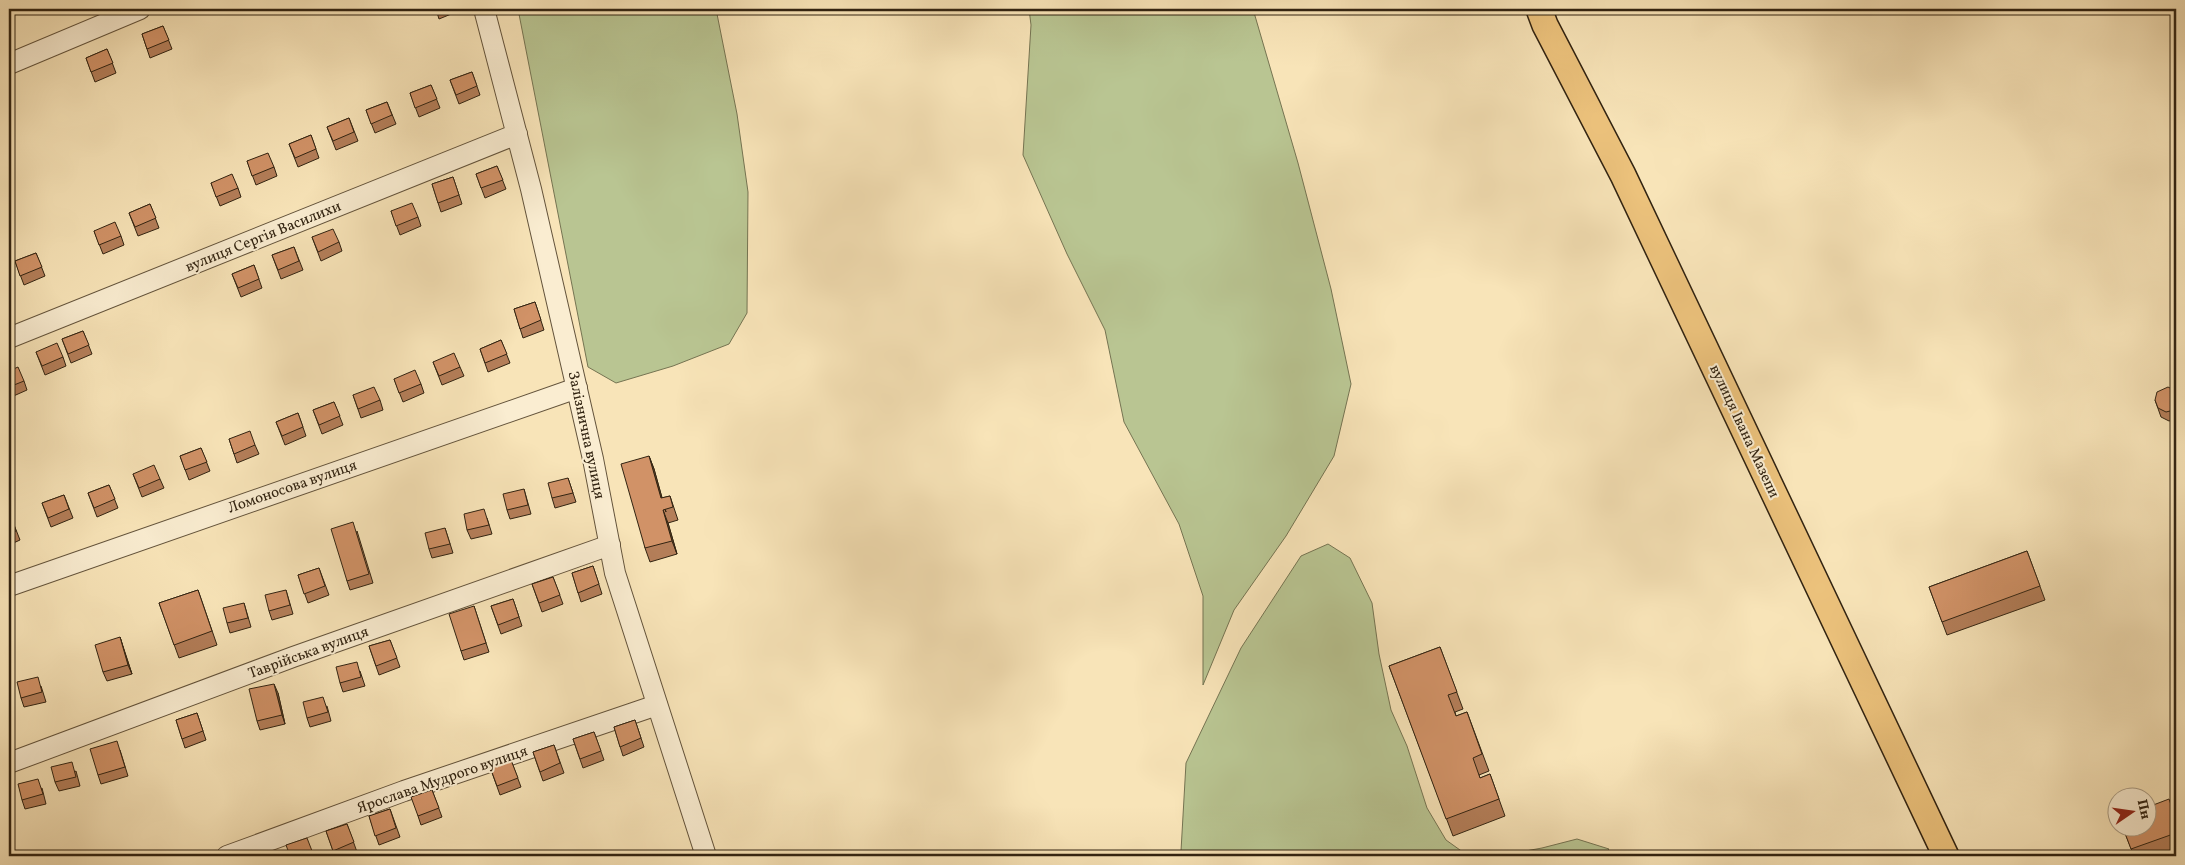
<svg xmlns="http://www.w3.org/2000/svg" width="2185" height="865" font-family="Vollkorn,serif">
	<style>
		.green { fill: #b9c592; stroke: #757452 }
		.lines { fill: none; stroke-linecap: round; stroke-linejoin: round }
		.minor-casing { stroke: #63533b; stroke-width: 22 }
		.major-casing { stroke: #312311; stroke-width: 28 }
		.minor { stroke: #faedd1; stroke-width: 20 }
		.major { stroke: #ecc27c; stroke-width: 25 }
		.wall { fill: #b47e59; stroke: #312311 }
		.shaded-wall { fill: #926648; stroke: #312311 }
		.building { fill: #d19267; stroke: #312311 }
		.labels { text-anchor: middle; stroke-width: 4; stroke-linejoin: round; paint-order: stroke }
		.street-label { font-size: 15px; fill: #312311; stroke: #faedd1 }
	</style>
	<rect width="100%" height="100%" fill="#f8e4b8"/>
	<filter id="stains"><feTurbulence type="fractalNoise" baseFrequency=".004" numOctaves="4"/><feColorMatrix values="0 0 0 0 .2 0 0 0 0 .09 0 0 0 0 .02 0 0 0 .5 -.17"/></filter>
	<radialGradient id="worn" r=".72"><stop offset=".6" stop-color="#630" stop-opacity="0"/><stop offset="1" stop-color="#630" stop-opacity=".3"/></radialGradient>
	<!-- green -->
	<g class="green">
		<polygon points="518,9 716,9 737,114 748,192 747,313 729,344 673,366 616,383 588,367"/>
		<polygon points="1029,9 1253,9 1298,163 1331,289 1351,384 1334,456 1286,536 1234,610 1203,685 1203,596 1179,524 1124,422 1105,330 1067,254 1023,155 1031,25"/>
		<polygon points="1328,544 1350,558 1372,603 1379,654 1391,710 1407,746 1427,808 1446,840 1467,855 1509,854 1542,848 1577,839 1609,849 1603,856 1190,856 1181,851 1186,763 1241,648 1301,556"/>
	</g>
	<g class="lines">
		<defs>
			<g id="minor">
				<polyline points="484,9 531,189 593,459 615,573 706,856"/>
				<polyline points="9,64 140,9"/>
				<polyline points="9,338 517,134"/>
				<polyline points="9,586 577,388"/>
				<polyline points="9,763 293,657 610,545"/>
				<polyline points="227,856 404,791 657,705"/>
			</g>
			<polyline id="major" points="1539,9 1545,25 1623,175 1946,856"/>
		</defs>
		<!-- minor casing -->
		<use href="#minor" class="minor-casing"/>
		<!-- major casing -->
		<use href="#major" class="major-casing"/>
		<!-- minor -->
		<use href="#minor" class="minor"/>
		<!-- major -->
		<use href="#major" class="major"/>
	</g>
	<!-- wall -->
	<g class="wall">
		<polygon points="436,9 460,9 461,10 439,19"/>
		<polygon points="163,26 172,49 150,58 142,34"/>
		<polygon points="107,49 116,73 95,82 86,58"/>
		<polygon points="472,72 480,95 459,104 450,80"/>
		<polygon points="431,85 440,108 419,117 410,93"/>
		<polygon points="387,102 396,124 375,133 366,110"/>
		<polygon points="349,118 358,141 336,150 327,127"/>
		<polygon points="311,135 319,158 298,167 289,144"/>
		<polygon points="247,161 274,167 277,176 256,185"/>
		<polygon points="497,166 506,189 485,198 476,174"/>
		<polygon points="453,177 462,204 441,212 432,184"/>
		<polygon points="211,183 238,188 241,197 220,206"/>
		<polygon points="150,204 159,228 138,236 129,213"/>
		<polygon points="391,211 418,217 421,226 400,235"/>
		<polygon points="94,231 121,236 124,245 103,254"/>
		<polygon points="312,237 339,242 342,251 321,261"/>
		<polygon points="294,247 303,270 281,279 272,255"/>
		<polygon points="36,253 45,276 24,285 15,261"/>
		<polygon points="254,265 262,288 241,297 232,274"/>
		<polygon points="535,302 544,330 523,338 514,309"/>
		<polygon points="83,331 92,354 71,363 62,339"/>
		<polygon points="501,340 510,363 488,372 480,349"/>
		<polygon points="36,352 63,357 66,366 45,375"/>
		<polygon points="433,362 460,367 464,376 442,385"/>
		<polygon points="9,371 24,381 27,390 9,398"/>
		<polygon points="394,379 421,384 424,393 403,402"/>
		<polygon points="2176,390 2176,419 2169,421 2161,417 2155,400"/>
		<polygon points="353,395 380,400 383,410 361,418"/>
		<polygon points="334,402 343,425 322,434 313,410"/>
		<polygon points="298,413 306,436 285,445 276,422"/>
		<polygon points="229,439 255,445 259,454 237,463"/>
		<polygon points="201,448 210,471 189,480 180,456"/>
		<polygon points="649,456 654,469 662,498 670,496 678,520 668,523 677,554 650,562 645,548"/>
		<polygon points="133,474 160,479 164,488 142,497"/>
		<polygon points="568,478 576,502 555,508 552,498"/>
		<polygon points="109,485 118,508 97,517 88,493"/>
		<polygon points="524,489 531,514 510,519 507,510"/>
		<polygon points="64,495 73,518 51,527 42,503"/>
		<polygon points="11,517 20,540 9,545 9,518"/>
		<polygon points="487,518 492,534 471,539 467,530"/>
		<polygon points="445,528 453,553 432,558 429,549"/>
		<polygon points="357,531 373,583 350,590 347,581"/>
		<polygon points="2027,551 2045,600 1947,635 1929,587"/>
		<polygon points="593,566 602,594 581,602 572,573"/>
		<polygon points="319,568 329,595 308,603 298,575"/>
		<polygon points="553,577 563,604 542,612 532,584"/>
		<polygon points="198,590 217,645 179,658 159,603"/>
		<polygon points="286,590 293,614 272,620 269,611"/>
		<polygon points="513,599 522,626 501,634 491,606"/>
		<polygon points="244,603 251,627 230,633 227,623"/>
		<polygon points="474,606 489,652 464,660 461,651"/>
		<polygon points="120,637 132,674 107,681 103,672"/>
		<polygon points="390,640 400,667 379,675 369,646"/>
		<polygon points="1440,647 1463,709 1455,712 1456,716 1467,712 1489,771 1479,775 1480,778 1490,774 1505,816 1453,836 1389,666"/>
		<polygon points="360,671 365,686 343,692 340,683"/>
		<polygon points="41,686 46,702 24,707 21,698"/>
		<polygon points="278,693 285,724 260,730 257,721"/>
		<polygon points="327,706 331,721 310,727 307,718"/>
		<polygon points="197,713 206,740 185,748 176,720"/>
		<polygon points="635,720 644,747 623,756 614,727"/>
		<polygon points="594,732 604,760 583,768 573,739"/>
		<polygon points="554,745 564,773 543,781 533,752"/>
		<polygon points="120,750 128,776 101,784 98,775"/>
		<polygon points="511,760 521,787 500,795 490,767"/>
		<polygon points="76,771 80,786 59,791 55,782"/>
		<polygon points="42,788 46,804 25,809 22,800"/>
		<polygon points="432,790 442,817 421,825 418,816"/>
		<polygon points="390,809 400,837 379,845 369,816"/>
		<polygon points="2176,819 2176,848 2154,856 2134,856 2123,828"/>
		<polygon points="347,824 357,852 345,856 335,856 326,831"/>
	</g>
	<!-- shaded-wall -->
	<g class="shaded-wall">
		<polygon points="2176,405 2176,415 2174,410"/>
		<polygon points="649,456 654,469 666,512 661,498"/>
		<polygon points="663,510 668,523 677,554 672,541"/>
		<polygon points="120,637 123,647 132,674 128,665"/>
		<polygon points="274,684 278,693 285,724 282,715"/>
	</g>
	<!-- building -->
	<g class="building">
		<polygon points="163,26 169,40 147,49 142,34"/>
		<polygon points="107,49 113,63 91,72 86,58"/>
		<polygon points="472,72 477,86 456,95 450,80"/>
		<polygon points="431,85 437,99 415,108 410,93"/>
		<polygon points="387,102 392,115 371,124 366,110"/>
		<polygon points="349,118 354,132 333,141 327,127"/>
		<polygon points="311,135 316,149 295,158 289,144"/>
		<polygon points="268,153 274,167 252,176 247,161"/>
		<polygon points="497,166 503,180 481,188 476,174"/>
		<polygon points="232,174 238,188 216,197 211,183"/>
		<polygon points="453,177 459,195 438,203 432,184"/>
		<polygon points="412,203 418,217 396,226 391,211"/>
		<polygon points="150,204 156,218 135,227 129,213"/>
		<polygon points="115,222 121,236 99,245 94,231"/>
		<polygon points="333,229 339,242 318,252 312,237"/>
		<polygon points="294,247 299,261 278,270 272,255"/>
		<polygon points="36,253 42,267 20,276 15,261"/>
		<polygon points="254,265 259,279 238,288 232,274"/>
		<polygon points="535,302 541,320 520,329 514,309"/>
		<polygon points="83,331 89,345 68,354 62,339"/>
		<polygon points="501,340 507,354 485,363 480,349"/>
		<polygon points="57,343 63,357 42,366 36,352"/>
		<polygon points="454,353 460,367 439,376 433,362"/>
		<polygon points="18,367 24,381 9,387 9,371"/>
		<polygon points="415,370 421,384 399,393 394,379"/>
		<polygon points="374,387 380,400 358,409 353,395"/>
		<polygon points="2168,387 2176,391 2176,405 2174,410 2166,412 2158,408 2155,400 2157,392"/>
		<polygon points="334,402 340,416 319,425 313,410"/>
		<polygon points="298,413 303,427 282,436 276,422"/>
		<polygon points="250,431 255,445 234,454 229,439"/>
		<polygon points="201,448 207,462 185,470 180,456"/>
		<polygon points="649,456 661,498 670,496 673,507 663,510 672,541 645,548 621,464"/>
		<polygon points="154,465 160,479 139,488 133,474"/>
		<polygon points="568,478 573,493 552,498 548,483"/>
		<polygon points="109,485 115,499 94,508 88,493"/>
		<polygon points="524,489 528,505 507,510 503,494"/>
		<polygon points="64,495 69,509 48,518 42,503"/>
		<polygon points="484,509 489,525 467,530 464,514"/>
		<polygon points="11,517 16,531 9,534 9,518"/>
		<polygon points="353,522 369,574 347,581 331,529"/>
		<polygon points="445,528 450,544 429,549 425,533"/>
		<polygon points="2027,551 2040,586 1942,622 1929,587"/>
		<polygon points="593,566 599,584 578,593 572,573"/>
		<polygon points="319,568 325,586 304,594 298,575"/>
		<polygon points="553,577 560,595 539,603 532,584"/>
		<polygon points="198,590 212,631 174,645 159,603"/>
		<polygon points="286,590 290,605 269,611 265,595"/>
		<polygon points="513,599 519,617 498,625 491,606"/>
		<polygon points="244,603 248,618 227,623 223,608"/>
		<polygon points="474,606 486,643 461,651 449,614"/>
		<polygon points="120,637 128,665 103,672 95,645"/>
		<polygon points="390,640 397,658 376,666 369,646"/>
		<polygon points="1440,647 1457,692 1448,695 1456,716 1467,712 1482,754 1473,758 1480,778 1490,774 1499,799 1446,819 1389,666"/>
		<polygon points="357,662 361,677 340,683 336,667"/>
		<polygon points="38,677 42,692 21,698 17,682"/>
		<polygon points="274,684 282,715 257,721 249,689"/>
		<polygon points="323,697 328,712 307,718 303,702"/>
		<polygon points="197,713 203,731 182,739 176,720"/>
		<polygon points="635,720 641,738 620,747 614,727"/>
		<polygon points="594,732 601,751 580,759 573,739"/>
		<polygon points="117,741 125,767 98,775 90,749"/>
		<polygon points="554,745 560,763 540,772 533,752"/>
		<polygon points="511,760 518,778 497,786 490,767"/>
		<polygon points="72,762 76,777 55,782 51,767"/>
		<polygon points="38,779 43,794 22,800 18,784"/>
		<polygon points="432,790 439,808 418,816 411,797"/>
		<polygon points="2169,799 2176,819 2176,833 2131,849 2123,828 2148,828 2148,807"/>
		<polygon points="390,809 396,828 375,836 369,816"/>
		<polygon points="347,824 354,842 333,851 326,831"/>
		<polygon points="307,838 314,856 290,856 286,845"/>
		<polygon points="269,852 270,856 256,856"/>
	</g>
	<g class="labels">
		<!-- street labels -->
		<g class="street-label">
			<text transform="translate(263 236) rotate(-22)" y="5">вулиця Сергія Василихи</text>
			<text transform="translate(1745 431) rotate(65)" y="5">вулиця Івана Мазепи</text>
			<text transform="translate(587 435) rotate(78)" y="5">Залізнична вулиця</text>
			<text transform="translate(292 486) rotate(-19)" y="5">Ломоносова вулиця</text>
			<text transform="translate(308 652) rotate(-20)" y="5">Таврійська вулиця</text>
			<text transform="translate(442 779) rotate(-19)" y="5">Ярослава Мудрого вулиця</text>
		</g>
	</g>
	<!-- margin -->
	<rect width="2185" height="865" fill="none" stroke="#f8e4b8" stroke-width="30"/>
	<rect x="10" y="10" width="2165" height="845" fill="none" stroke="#312311" stroke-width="2.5"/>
	<rect x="15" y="15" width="2155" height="835" fill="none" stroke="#312311"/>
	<!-- north arrow -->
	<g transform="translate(2132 812) rotate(77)"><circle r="24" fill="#faedd1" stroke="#aa9c84"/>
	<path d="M0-4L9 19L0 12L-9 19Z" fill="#8f2418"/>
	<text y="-8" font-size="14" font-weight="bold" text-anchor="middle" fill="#312311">Пн</text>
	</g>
	<rect width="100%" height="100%" filter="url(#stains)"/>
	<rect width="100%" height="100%" fill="url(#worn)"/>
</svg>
